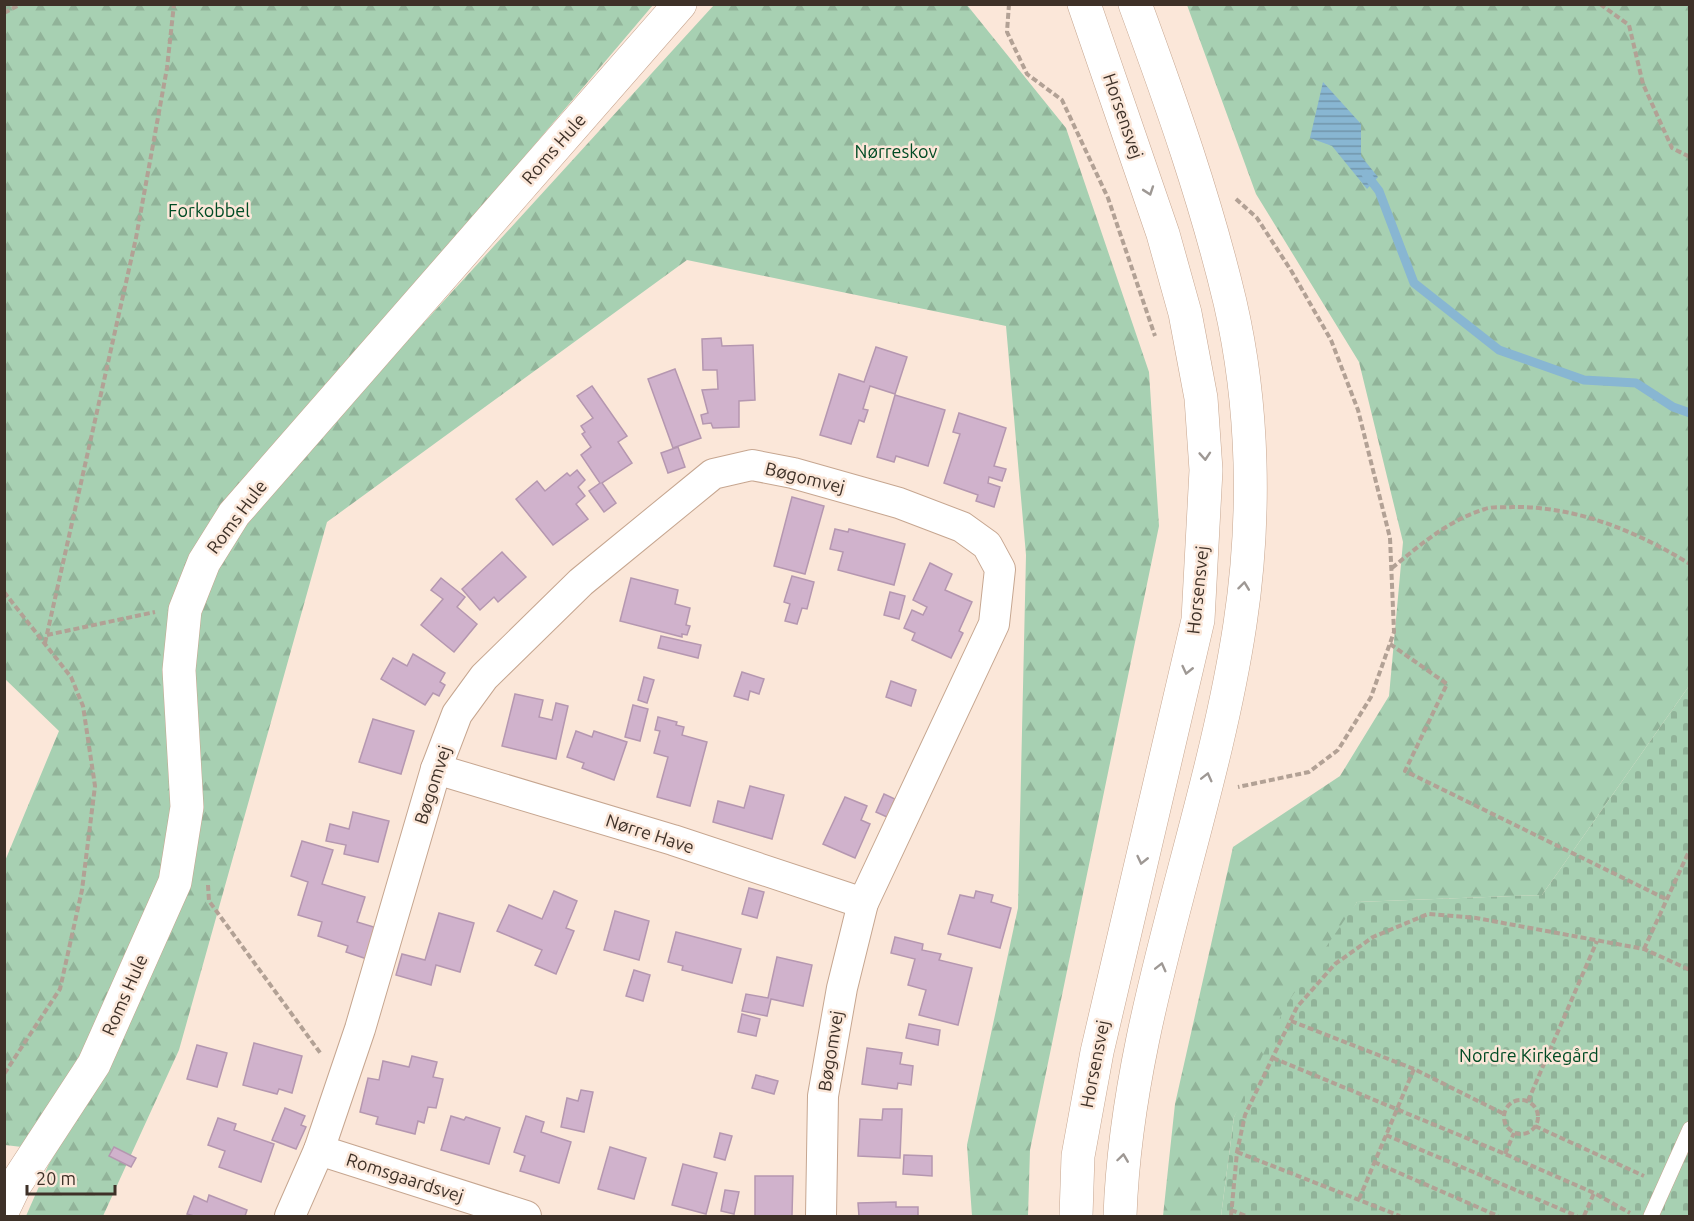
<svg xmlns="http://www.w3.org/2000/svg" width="1694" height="1221" font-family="Ubuntu,sans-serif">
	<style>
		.forest { fill: url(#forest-firs) }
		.cemetery { fill: url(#cemetery-stones) }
		.water { fill: url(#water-rules) }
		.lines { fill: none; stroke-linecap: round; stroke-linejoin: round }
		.stream { stroke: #88b6d2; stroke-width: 9 }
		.building { fill: #d0b2cc; stroke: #b597b0; stroke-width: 1.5 }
		.lane-casing { stroke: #c6a690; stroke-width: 16 }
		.street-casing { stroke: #c6a690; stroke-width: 32 }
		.secondary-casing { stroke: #c6a690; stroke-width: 34 }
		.path { stroke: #b2a195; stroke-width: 4; stroke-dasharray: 6 3; stroke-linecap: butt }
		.lane { stroke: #fff; stroke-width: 15 }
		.street { stroke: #fff; stroke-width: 30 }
		.secondary { stroke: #fff; stroke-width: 33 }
		.oneway { stroke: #9e9894 }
		.labels { text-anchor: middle; stroke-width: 5; stroke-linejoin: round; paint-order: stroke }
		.street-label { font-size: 18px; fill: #3e3128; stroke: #fbe7d9 }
		.park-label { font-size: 18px; fill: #004b24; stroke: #fbe7d9 }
	</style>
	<defs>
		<pattern id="forest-firs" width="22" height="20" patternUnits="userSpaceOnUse" patternTransform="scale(1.5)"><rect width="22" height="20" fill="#a7d0b2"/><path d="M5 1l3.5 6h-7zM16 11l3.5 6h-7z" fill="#91b399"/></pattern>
		<pattern id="cemetery-stones" width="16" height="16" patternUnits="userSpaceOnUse" patternTransform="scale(1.5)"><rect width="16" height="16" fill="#a7d0b2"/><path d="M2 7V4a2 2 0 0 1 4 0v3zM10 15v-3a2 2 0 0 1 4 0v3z" fill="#91b399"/></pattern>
		<pattern id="water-rules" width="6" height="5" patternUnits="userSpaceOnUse" patternTransform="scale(1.5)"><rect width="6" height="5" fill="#88b6d2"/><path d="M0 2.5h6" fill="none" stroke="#7195aa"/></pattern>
	</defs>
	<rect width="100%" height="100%" fill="#fbe7d9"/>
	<!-- forest -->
	<g class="forest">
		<polygon points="4,5 653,5 223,512 177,607 181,809 167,877 84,1059 22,1147 5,1145 5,861 59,731 5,679"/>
		<polygon points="714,5 967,5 1066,128 1149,372 1159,526 1030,1150 1028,1216 972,1216 967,1145 1018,908 1026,555 1006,326 687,260 327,522 179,1050 103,1216 26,1216 48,1166 106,1061 190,869 192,609 242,522"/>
		<polygon points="1187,5 1689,5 1689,686 1542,895 1357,902 1234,1117 1221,1216 1163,1216 1175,1104 1233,847 1340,776 1389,696 1403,542 1359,362 1256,194"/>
	</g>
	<!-- cemetery -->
	<polygon class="cemetery" points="1689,686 1689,1216 1221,1216 1234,1117 1286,1005 1357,902 1542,895"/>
	<!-- water -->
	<polygon class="water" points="1323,82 1361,124 1361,156 1378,177 1367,189 1332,146 1310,138"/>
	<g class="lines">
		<!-- stream -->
		<polyline class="stream" points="1366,174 1379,191 1414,283 1499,350 1584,380 1636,383 1673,407 1690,413"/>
	</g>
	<!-- building -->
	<g class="building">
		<polygon points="721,338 722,346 753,345 755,400 739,401 739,427 713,428 711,423 703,424 701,415 708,413 702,390 718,389 717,370 703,370 702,339"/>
		<polygon points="876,347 907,357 895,394 870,386 863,409 868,410 864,422 859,420 851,444 820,435 839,374 864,382"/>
		<polygon points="675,369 701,438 673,448 648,379"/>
		<polygon points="592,386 627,436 618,442 632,463 602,483 616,503 604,512 589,491 600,483 581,455 591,447 582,434 585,432 581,426 593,418 577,396"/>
		<polygon points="895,395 945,410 928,466 896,456 894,462 877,457"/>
		<polygon points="959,413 1006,428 994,466 1006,469 1002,481 989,477 988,483 1000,487 994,507 976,501 978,495 944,483 960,434 953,432"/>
		<polygon points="678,447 685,467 668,473 661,453"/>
		<polygon points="577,470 585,480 578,487 585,496 576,504 588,519 553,545 516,499 537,481 545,491 567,473 570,476"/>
		<polygon points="792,497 824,506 805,574 774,566"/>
		<polygon points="835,529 848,532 849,529 905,544 894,585 838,570 843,552 830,549"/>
		<polygon points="502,552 526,577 498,602 494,597 480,610 462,589"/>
		<polygon points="930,563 952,574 945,590 972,602 959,631 963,633 951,658 912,640 915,633 904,628 912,610 923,615 927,607 913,600"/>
		<polygon points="792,576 814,582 807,609 802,608 797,624 785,621 790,604 784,602"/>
		<polygon points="441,578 465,597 457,607 477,624 454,652 421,625 443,599 431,590"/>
		<polygon points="631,578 678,590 675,604 690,608 686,625 690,626 687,635 682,634 682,637 620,621"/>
		<polygon points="890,592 905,596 899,619 884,615"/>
		<polygon points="661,636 701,645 698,658 658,648"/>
		<polygon points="413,654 445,673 440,682 445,685 439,696 433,693 425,705 381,679 393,658 407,666"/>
		<polygon points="742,672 764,679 759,694 750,691 748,700 734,696"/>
		<polygon points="644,677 654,680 647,703 638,700"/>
		<polygon points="891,681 916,690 911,706 886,697"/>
		<polygon points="515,694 543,700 539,717 552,720 556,703 568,706 556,759 502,746"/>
		<polygon points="633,705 648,709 640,741 625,737"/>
		<polygon points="658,717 677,722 676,725 684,727 682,735 707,742 690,806 657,797 668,757 654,753 660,731 655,730"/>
		<polygon points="373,719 414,731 401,774 359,762"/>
		<polygon points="576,731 592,737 594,731 627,742 614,780 582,768 584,763 567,757"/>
		<polygon points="750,786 784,795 772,839 713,822 718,801 744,808"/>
		<polygon points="884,794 895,799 887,817 876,812"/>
		<polygon points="845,797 867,806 861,820 870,824 855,858 823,844"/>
		<polygon points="353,812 389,821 378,862 344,854 346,845 326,841 330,824 349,829"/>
		<polygon points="302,841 333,850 322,884 365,897 357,922 377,928 367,959 346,952 348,946 318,936 322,922 298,915 308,882 291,876"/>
		<polygon points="749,888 764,892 757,918 742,914"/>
		<polygon points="554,891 577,901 566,928 574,931 556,974 535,965 542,950 497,931 509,905 542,919"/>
		<polygon points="976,891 993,895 991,902 1011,908 1000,948 948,934 960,895 974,898"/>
		<polygon points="615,911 649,921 639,960 604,950"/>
		<polygon points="439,913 474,923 460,972 436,965 431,985 396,975 402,954 425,960"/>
		<polygon points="676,932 741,949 732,983 682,970 683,966 668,962"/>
		<polygon points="895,937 923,944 922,950 941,954 939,960 972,968 958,1025 919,1015 926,990 908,985 915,959 891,953"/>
		<polygon points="777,957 812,965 803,1006 771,999 767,1016 742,1011 746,994 768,998"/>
		<polygon points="634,970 650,975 643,1001 626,996"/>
		<polygon points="742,1014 760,1019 756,1036 738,1032"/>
		<polygon points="909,1024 940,1030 938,1045 906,1038"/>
		<polygon points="254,1043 302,1056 292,1093 279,1089 277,1094 243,1085"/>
		<polygon points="197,1045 227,1053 217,1087 187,1079"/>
		<polygon points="867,1048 902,1053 900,1064 913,1066 911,1085 898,1083 897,1089 862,1084"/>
		<polygon points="412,1056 437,1062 433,1077 443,1079 436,1108 428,1107 424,1123 418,1121 415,1134 376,1124 378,1117 360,1112 368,1078 379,1080 383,1061 409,1067"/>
		<polygon points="756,1075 778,1081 774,1094 752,1088"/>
		<polygon points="581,1090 593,1092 584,1132 561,1127 567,1098 578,1101"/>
		<polygon points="285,1108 305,1116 301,1125 306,1127 296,1149 272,1140"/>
		<polygon points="883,1109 902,1109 900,1158 858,1156 860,1119 882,1120"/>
		<polygon points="451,1116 464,1120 466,1117 500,1128 489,1164 441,1150"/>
		<polygon points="526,1116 544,1122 541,1132 571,1142 559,1183 520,1171 525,1156 514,1152"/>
		<polygon points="218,1118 236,1124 234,1130 274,1144 261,1182 219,1167 225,1151 208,1145"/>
		<polygon points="720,1133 732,1136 725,1160 714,1157"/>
		<polygon points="114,1147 136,1158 131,1167 109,1156"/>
		<polygon points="610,1147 646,1158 634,1199 598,1189"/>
		<polygon points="904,1155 932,1156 932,1176 903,1174"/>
		<polygon points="683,1164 717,1173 706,1214 672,1205"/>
		<polygon points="755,1176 793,1176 792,1216 755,1216"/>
		<polygon points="725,1190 739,1192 734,1214 721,1211"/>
		<polygon points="209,1195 247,1210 245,1216 194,1216 187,1214 194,1196 207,1202"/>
		<polygon points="896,1202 896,1207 918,1207 918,1216 859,1216 858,1203"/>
	</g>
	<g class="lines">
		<defs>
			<polyline id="lane" points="1651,1216 1690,1129"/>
			<g id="street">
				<polyline points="436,769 673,840 863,903"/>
				<polyline points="319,1150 526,1216"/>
				<polyline points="290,1216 319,1150 360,1029 436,769 457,714 484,677 581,582 713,474 752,465 793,473 899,503 962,527 987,545 1000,569 994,624 863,903 842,988 823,1096 821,1216"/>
			</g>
			<g id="secondary">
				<polyline points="4,1208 15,1185 94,1064 175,882 187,807 179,670 185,610 204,562 234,514 680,4"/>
				<polyline points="1076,1216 1078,1156 1097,1052 1198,620 1206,470 1201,398 1185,313 1163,234 1084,4"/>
				<path d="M1120 1216C1127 1014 1210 823 1240 624 1256 519 1254 406 1230 302 1206 201 1171 102 1135 4"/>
			</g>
		</defs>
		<!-- lane casing -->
		<use href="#lane" class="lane-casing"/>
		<!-- street casing -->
		<use href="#street" class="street-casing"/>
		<!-- secondary casing -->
		<use href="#secondary" class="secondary-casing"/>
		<!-- path -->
		<g class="path">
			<polyline points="1009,4 1007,32 1027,74 1062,100 1108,198 1155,336"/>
			<polyline points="1600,4 1629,25 1643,84 1672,148 1690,157"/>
			<polyline points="4,13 21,4"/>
			<polyline points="1236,199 1257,218 1292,272 1331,340 1358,410 1390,538 1394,632 1371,697 1338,750 1309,772 1238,787"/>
			<path d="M1392 568C1421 544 1449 520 1485 509 1493 506 1504 508 1512 507 1576 506 1636 531 1690 564"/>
			<polyline points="4,592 71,677 83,706 95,786 82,890 60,989 4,1074"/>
			<polyline points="47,635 155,612"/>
			<polyline points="45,643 136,238 167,68 174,4"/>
			<polyline points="1390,644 1447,684 1405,771 1666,899"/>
			<polyline points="208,885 209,901 321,1054"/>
			<polyline points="1644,949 1690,849"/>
			<polyline points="1291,1021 1414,1069 1504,1114"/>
			<polyline points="1273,1058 1505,1154 1594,1193 1630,1213"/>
			<circle cx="1521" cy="1117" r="17"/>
			<polyline points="1528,1101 1597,941"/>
			<polyline points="1535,1126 1644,1176"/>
			<polyline points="1386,1135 1577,1216"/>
			<polyline points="1237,1152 1400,1216"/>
			<polyline points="1505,1154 1514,1133"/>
			<polyline points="1374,1162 1498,1216"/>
			<polyline points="1359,1199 1414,1069"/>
			<polyline points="1231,1210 1246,1216"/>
			<polyline points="1231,1216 1237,1152 1245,1115 1297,1007 1335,964 1373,937 1428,914 1476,918 1644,949 1690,970"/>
			<polyline points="1584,1216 1594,1193"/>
		</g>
		<!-- lane -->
		<use href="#lane" class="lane"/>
		<!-- street -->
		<use href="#street" class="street"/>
		<!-- secondary -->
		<use href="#secondary" class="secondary"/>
	</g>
	<!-- one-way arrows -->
	<defs><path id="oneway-chevron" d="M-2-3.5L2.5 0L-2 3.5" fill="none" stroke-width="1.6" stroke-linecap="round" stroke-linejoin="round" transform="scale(1.5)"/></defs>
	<g class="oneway">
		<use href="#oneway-chevron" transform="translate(1149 191) rotate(71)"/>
		<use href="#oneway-chevron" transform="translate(1205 456) rotate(86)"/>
		<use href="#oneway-chevron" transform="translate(1244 586) rotate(-83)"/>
		<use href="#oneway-chevron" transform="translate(1187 670) rotate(103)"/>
		<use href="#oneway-chevron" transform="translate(1207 777) rotate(-76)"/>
		<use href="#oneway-chevron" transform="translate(1142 860) rotate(103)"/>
		<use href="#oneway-chevron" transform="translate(1161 967) rotate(-76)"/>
		<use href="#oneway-chevron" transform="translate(1123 1158) rotate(-82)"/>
	</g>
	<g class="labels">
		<!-- street labels -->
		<g class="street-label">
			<text transform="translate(1123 116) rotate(71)" y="6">Horsensvej</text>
			<text transform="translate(554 149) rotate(-49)" y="6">Roms Hule</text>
			<text transform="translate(805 478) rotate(14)" y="6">Bøgomvej</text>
			<text transform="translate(237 517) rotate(-53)" y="6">Roms Hule</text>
			<text transform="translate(1198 590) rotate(-84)" y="6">Horsensvej</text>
			<text transform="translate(433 785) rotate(-72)" y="6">Bøgomvej</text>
			<text transform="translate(650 834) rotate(18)" y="6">Nørre Have</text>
			<text transform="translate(125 995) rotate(-66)" y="6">Roms Hule</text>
			<text transform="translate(831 1051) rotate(-81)" y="6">Bøgomvej</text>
			<text transform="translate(1095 1064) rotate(-79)" y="6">Horsensvej</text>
			<text transform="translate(405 1178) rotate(18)" y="6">Romsgaardsvej</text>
		</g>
		<!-- park labels -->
		<g class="park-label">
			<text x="896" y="158">Nørreskov</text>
			<text x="209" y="217">Forkobbel</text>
			<text x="1529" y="1062">Nordre Kirkegård</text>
		</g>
	</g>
	<!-- border -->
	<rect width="1694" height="1221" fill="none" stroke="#3e3128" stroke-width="12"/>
	<!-- scale -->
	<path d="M27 1185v9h88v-9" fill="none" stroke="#3e3128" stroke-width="3"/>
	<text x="36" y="1185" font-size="18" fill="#3e3128" stroke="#fbe7d9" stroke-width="4.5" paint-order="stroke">20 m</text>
</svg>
